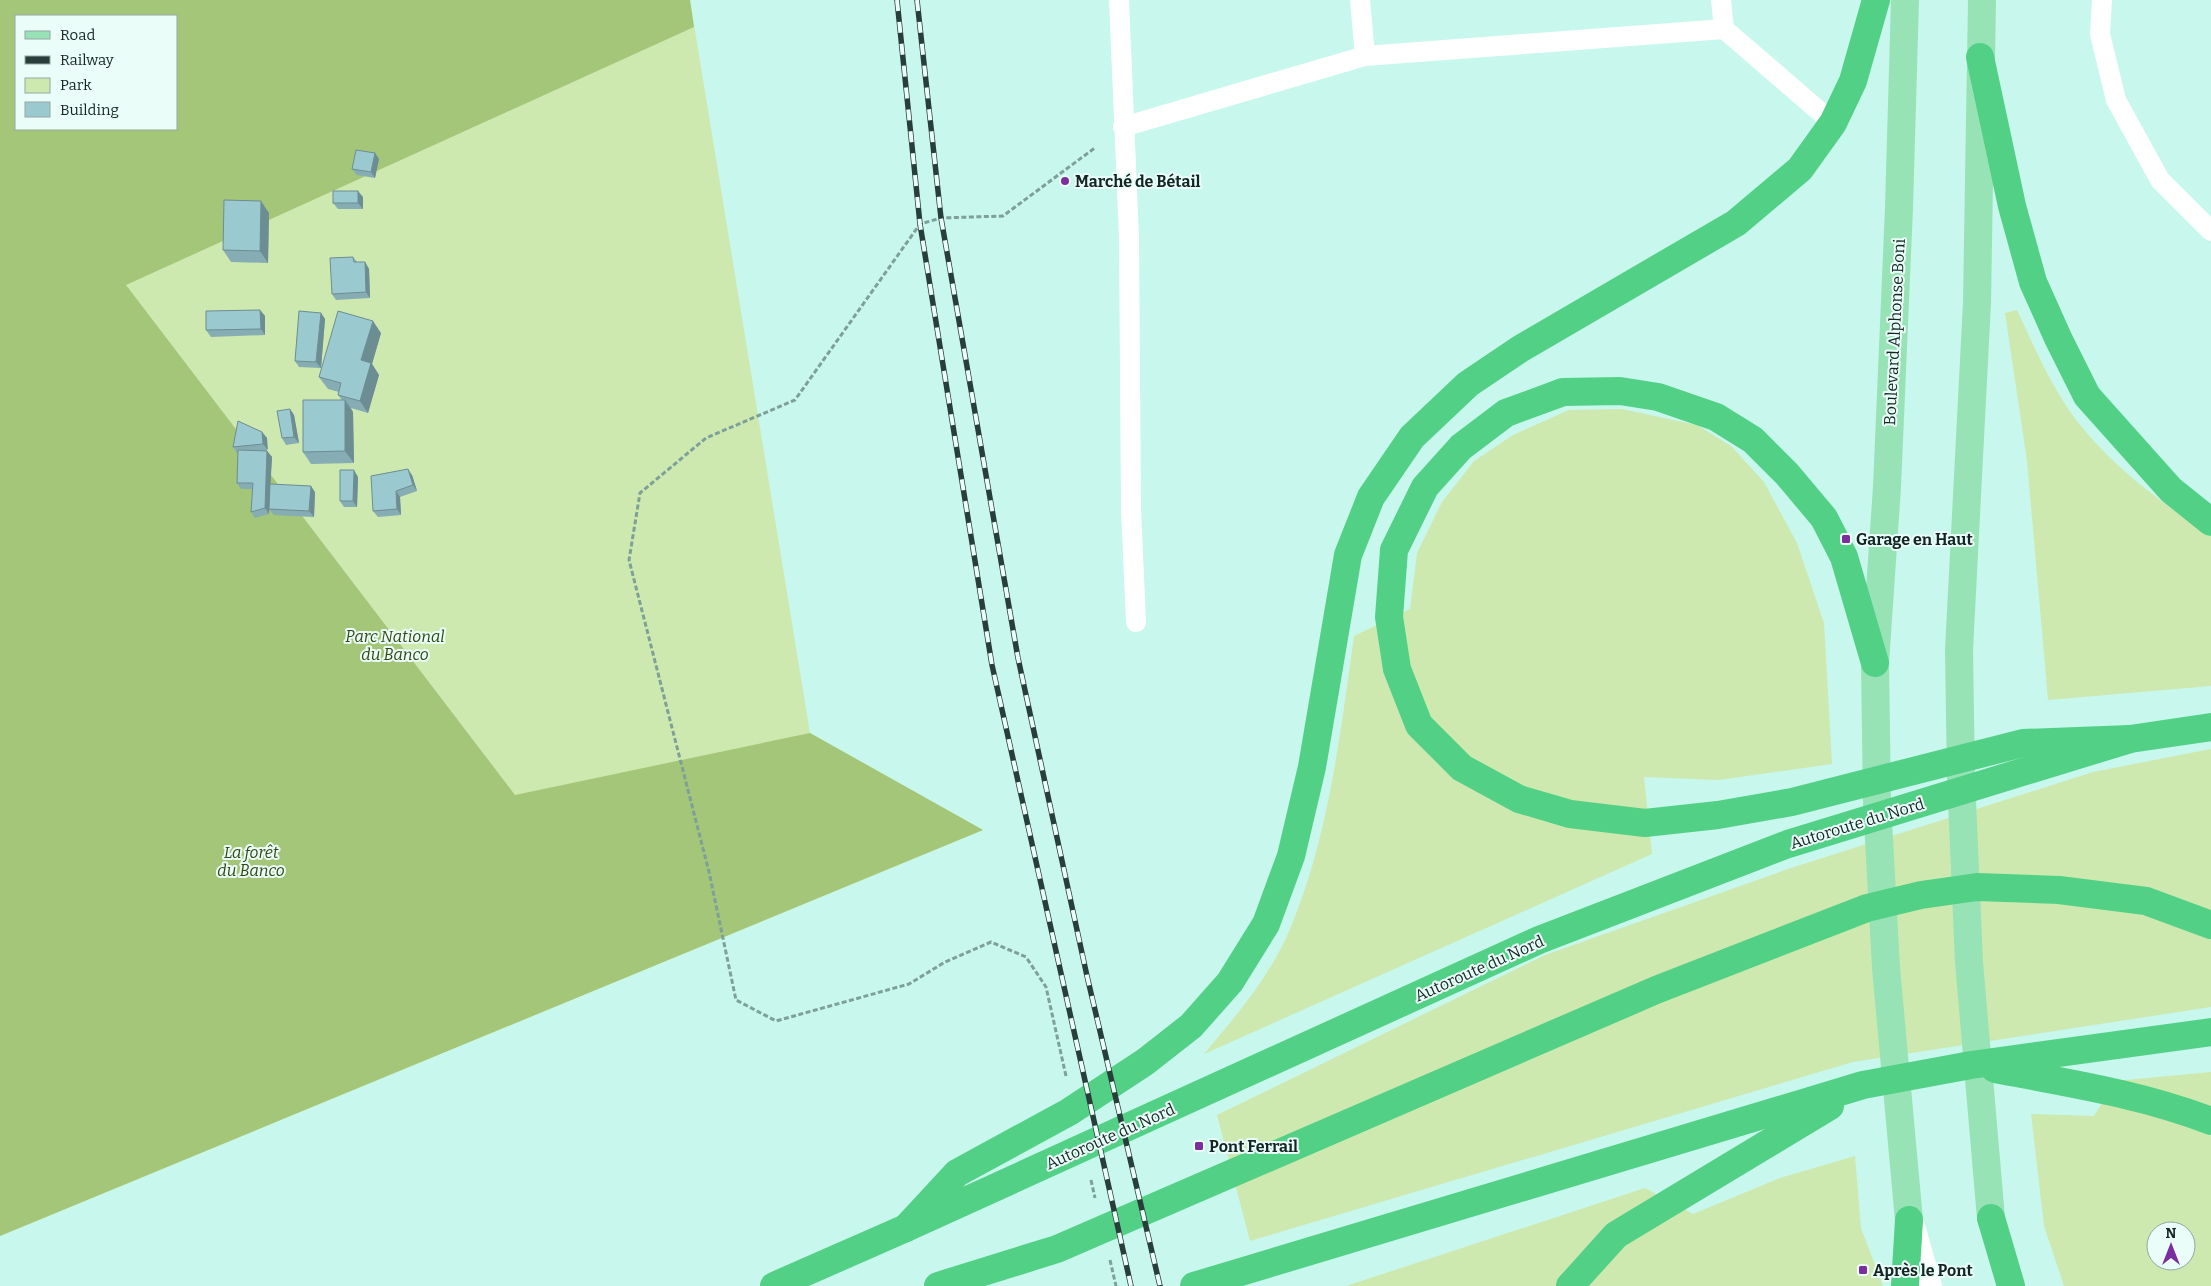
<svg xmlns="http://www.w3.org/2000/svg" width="2211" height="1286" font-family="Bitter,serif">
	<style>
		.green { fill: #cee9af; fill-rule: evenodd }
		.forest { fill: #a4c679; fill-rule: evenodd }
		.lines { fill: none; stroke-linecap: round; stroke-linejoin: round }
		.path { stroke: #7da099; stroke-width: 3; stroke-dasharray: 5 2.5; stroke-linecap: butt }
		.service { stroke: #fff; stroke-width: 20 }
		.secondary { stroke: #fff; stroke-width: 28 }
		.primary { stroke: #97e3b6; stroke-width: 28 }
		.motorway { stroke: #51d086; stroke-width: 28 }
		.rail-casing { stroke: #283e3a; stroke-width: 5.5 }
		.rail { stroke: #ebfdf9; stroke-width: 4; stroke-dasharray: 11; stroke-linecap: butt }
		.wall { fill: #85adb3 }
		.shaded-wall { fill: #6c8d92 }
		.building { fill: #9bc9d0; stroke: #6c8d92 }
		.poi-dot { fill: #7b2e9f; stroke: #ebfdf9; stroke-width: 2 }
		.labels { text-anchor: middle; stroke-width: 4; stroke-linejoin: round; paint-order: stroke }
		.poi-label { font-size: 16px; font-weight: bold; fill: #142623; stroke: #ebfdf9; text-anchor: start }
		.street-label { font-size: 16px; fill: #142623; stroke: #ebfdf9 }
		.park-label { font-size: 16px; font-style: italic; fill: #31470f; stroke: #ebfdf9 }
	</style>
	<rect width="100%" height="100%" fill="#c8f7ed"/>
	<!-- green -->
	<g class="green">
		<path d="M0 0H690L810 733 983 830 0 1236ZM16 16H176V129H16Z"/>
		<path d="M2017 310C2035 348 2051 387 2077 421 2112 466 2162 505 2211 533V686L2048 700 2027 461 2005 313Z"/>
		<path d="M1622 409 1697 425 1731 446 1764 482 1797 543 1824 623 1832 764 1719 780 1644 777 1652 854 1204 1054C1236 1016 1271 975 1290 929 1329 836 1340 735 1354 636L1410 609 1417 553 1442 502 1474 461 1513 435 1569 410Z"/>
		<polygon points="2211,749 2211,1007 1853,1062 1250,1241 1217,1115 1545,955 1791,868 2093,772"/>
		<path d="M2211 1072V1286H2064L2044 1226 2031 1114 2094 1116 2115 1081ZM2156 1231H2186V1261H2156Z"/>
		<polygon points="1855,1156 1861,1228 1883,1286 1346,1286 1645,1188 1693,1214 1780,1178"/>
	</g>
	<!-- forest -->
	<path class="forest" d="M0 0H690L694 27 126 285 515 795 810 733 983 830 0 1236ZM16 16H176V129H16Z"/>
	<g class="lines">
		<!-- path -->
		<g class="path">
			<polyline points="1066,1076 1046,987 1026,957 991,942 945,962 909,984 776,1021 736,1000 709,872 629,560 640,493 706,438 795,400 920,224 941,218 1003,216 1096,147"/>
			<polyline points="1091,1180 1095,1198"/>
			<polyline points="1110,1260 1116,1286"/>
		</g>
		<!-- service -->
		<g class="service">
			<polyline points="1119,0 1129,237 1131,509 1136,622"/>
			<polyline points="1360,0 1365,56"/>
			<polyline points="1721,0 1724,29 1833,123"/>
			<polyline points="2102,0 2100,34 2116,100 2160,180 2211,231"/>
			<polyline points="1123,127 1365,56 1724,29"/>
		</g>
		<!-- secondary -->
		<polyline class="secondary" points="1910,1223 1928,1286"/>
		<!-- primary -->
		<g class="primary">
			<polyline points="1905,0 1899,208 1887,487 1875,663 1877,802 1886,968 1909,1220"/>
			<polyline points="1982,0 1977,303 1959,650 1961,778 1969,962 1991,1218"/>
		</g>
		<!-- motorway -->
		<g class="motorway">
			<polyline points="1980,57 2012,206 2033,282 2058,338 2087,396 2171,490 2211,522"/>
			<polyline points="1875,663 1844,557 1824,518 1787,474 1753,440 1716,417 1658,397 1620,391 1563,392 1506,413 1461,447 1425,487 1394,550 1389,617 1397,669 1419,725 1462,768 1519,799 1570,814 1645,823 1718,815 1792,802 2023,743 2130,739"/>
			<path d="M1995 1069C2068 1083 2141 1094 2211 1121"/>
			<polyline points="1991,1218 2011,1286"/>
			<polyline points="906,1228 957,1173 1069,1112 1145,1062 1191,1026 1230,982 1266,924 1291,856 1312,767 1348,555 1371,497 1412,437 1468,384 1520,349 1736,223 1800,169 1833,123 1853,81 1876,0"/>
			<polyline points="774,1286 906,1228 1539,940 1788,844 2130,739 2211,727"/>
			<polyline points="938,1286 1057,1249 1656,990 1867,908 1921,895 1977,887 2059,890 2146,901 2211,925"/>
			<polyline points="1194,1286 1863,1085 1971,1065 2211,1032"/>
			<polyline points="1570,1286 1616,1235 1830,1106"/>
			<polyline points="1905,1286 1909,1220"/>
		</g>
		<defs>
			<g id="rail">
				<polyline points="897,0 920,224 992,665 1131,1286"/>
				<polyline points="917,0 941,218 1018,658 1087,976 1160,1286"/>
			</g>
		</defs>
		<!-- rail casing -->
		<use href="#rail" class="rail-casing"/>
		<!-- rail -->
		<use href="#rail" class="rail"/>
	</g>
	<!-- wall -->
	<g class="wall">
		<polygon points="375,153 379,159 375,178 357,175 352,169"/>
		<polygon points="363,197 363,209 338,209 333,203"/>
		<polygon points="269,213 268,263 231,262 223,250"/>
		<polygon points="353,257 357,262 365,262 369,269 370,298 336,300 332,294"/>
		<polygon points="260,310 265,316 265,335 211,337 206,330"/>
		<polygon points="321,313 325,319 321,368 299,367 295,361"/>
		<polygon points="381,333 372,364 379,375 368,413 351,408 353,412 354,463 311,464 303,452 342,400 338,395 339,392 328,389 319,377"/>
		<polygon points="290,409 294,415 299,443 286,445 282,438"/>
		<polygon points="262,432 267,438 267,451 272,457 270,484 315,492 314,517 274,515 269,509 270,486 269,514 255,518 251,512 253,489 241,489 237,483 238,453 237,453 233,447"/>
		<polygon points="412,475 417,491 400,497 401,515 378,517 373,511"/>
		<polygon points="358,477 357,507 344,507 340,501"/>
	</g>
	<!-- shaded-wall -->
	<g class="shaded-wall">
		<polygon points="375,153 379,159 375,178 371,172"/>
		<polygon points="358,191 363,197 363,209 358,203"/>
		<polygon points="261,201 269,213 268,263 260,251"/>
		<polygon points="365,262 369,269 370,298 366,292"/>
		<polygon points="260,310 265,316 265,335 261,329"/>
		<polygon points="321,313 325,319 321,368 316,362"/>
		<polygon points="373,321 381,333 372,364 379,375 368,413 360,401 361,360"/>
		<polygon points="345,400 353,412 354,463 345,451"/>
		<polygon points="290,409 294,415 299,443 294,437"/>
		<polygon points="262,432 267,438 268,450 263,444"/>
		<polygon points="267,451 272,457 269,514 265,508"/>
		<polygon points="408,469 412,475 417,491 413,485"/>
		<polygon points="354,470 358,477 357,507 353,501"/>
		<polygon points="311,486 315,492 314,517 309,511"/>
		<polygon points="396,491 400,497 401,515 397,509"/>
	</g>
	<!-- building -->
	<g class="building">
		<polygon points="356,150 375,153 371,172 352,169"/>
		<rect x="333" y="191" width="25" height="12"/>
		<polygon points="224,200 261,201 260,251 223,250"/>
		<polygon points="353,257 354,262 365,262 366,292 332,294 330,258"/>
		<polygon points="260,310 261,329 206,330 206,311"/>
		<polygon points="299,311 321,313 316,362 295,361"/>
		<polygon points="338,311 373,321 361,360 371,363 360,401 338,395 341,383 319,377"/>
		<polygon points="303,400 345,400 345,451 303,452"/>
		<polygon points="290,409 294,437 282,438 277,411"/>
		<polygon points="238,421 262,432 263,444 233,447"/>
		<polygon points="238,450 267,451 265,508 251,512 253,483 237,483"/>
		<polygon points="408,469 413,485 396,491 397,509 373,511 371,476"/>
		<polygon points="340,470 354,470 353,501 340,501"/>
		<polygon points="270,484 311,486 309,511 269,509"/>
	</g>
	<!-- markers -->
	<g class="poi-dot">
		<circle cx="1065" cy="181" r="5"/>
		<rect x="1841" y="534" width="10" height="10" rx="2.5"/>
		<rect x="1194" y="1141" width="10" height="10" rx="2.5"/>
		<rect x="1858" y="1265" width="10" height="10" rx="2.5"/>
	</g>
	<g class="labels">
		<!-- poi labels -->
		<g class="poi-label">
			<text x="1075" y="187">Marché de Bétail</text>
			<text x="1856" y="545">Garage en Haut</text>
			<text x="1209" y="1152">Pont Ferrail</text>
			<text x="1873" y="1276">Après le Pont</text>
		</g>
		<!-- street labels -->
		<g class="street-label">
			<text transform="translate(1894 332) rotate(-87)" y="6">Boulevard Alphonse Boni</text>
			<text transform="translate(1857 823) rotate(-17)" y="6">Autoroute du Nord</text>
			<text transform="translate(1479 968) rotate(-24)" y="6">Autoroute du Nord</text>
			<text transform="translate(1110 1136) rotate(-24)" y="6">Autoroute du Nord</text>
		</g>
		<!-- park labels -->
		<g class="park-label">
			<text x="395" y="642">Parc National<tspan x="395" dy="18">du Banco</tspan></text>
			<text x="251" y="858">La forêt<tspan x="251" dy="18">du Banco</tspan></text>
		</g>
	</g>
	<!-- legend -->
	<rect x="15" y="15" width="162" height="115" fill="#ebfdf9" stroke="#95a7a3"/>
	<rect x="25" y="31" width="25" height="8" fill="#97e3b6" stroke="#95a7a3"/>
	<text x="60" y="40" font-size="15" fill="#142623">Road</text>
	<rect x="25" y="56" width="25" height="8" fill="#283e3a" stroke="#95a7a3"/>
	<text x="60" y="65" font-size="15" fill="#142623">Railway</text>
	<rect x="25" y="78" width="25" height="15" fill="#cee9af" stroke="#95a7a3"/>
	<text x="60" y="90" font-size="15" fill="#142623">Park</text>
	<rect x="25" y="102" width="25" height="15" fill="#9bc9d0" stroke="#95a7a3"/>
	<text x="60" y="115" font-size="15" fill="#142623">Building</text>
	<!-- north arrow -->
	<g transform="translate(2171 1246)"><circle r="24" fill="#ebfdf9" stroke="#95a7a3"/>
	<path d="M0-4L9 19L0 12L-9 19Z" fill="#7b2e9f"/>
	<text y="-8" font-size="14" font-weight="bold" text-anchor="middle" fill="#142623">N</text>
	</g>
</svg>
